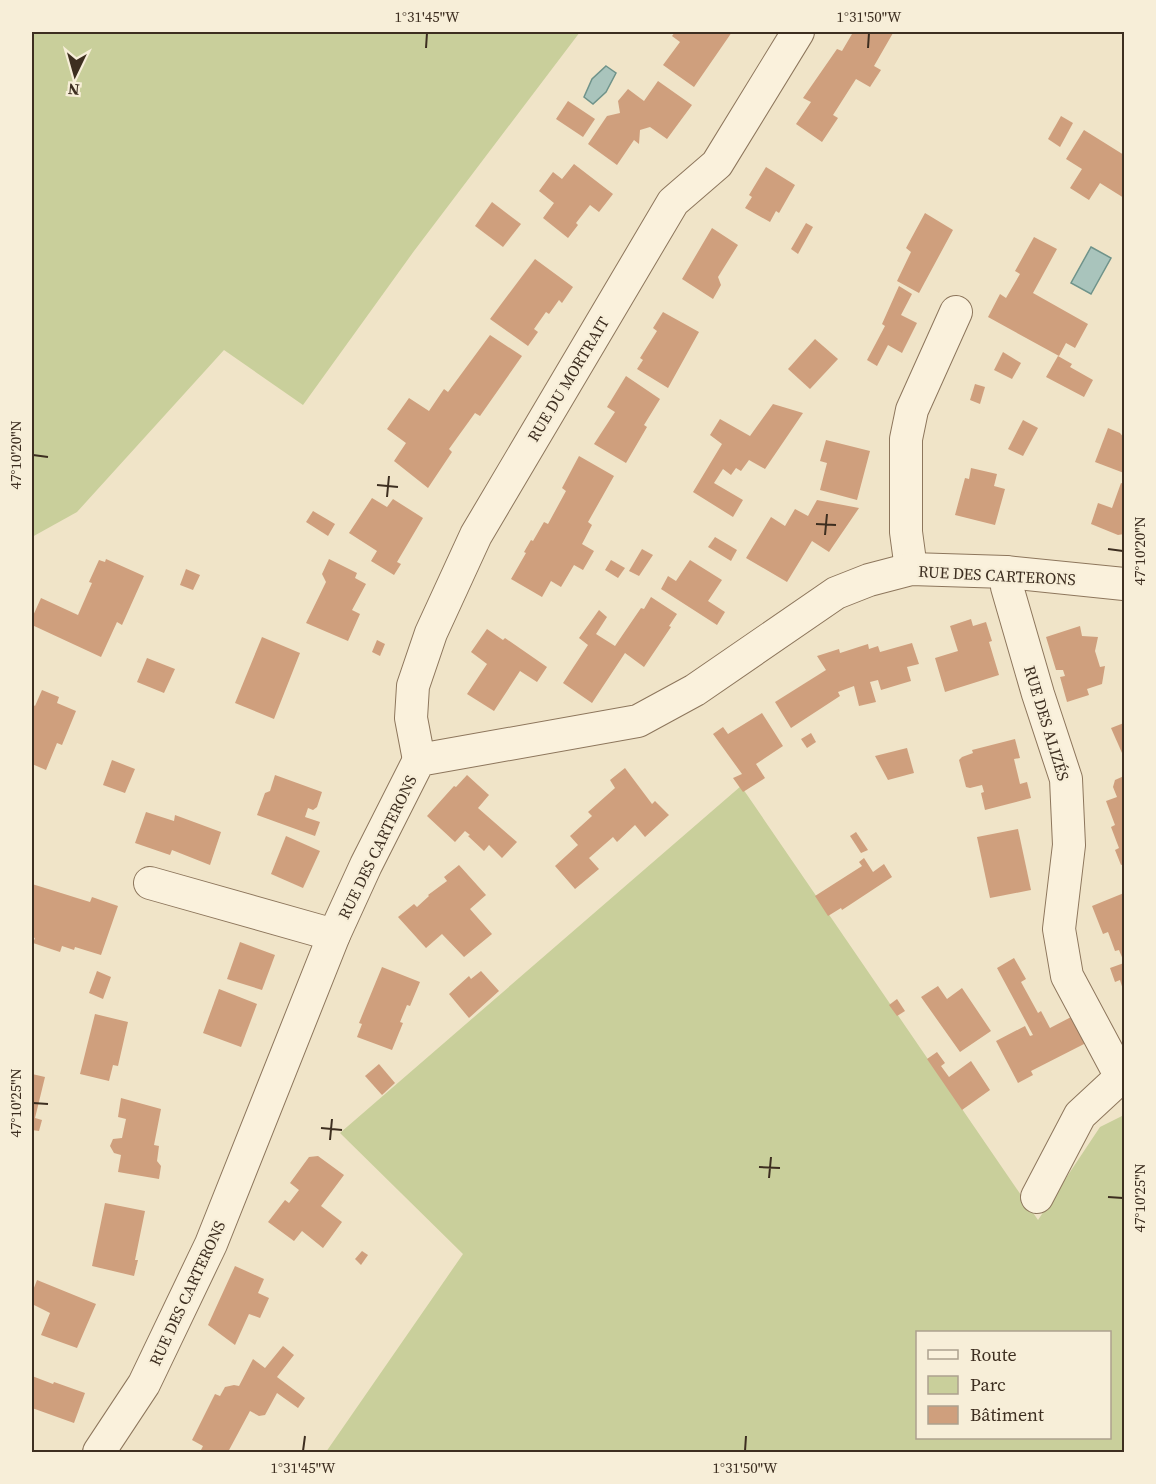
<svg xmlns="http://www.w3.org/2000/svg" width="1156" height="1484" font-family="'Source Serif 4',serif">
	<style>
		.green { fill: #c9cf9b; fill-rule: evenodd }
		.water { fill: #a9c4bc; stroke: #6f938a; stroke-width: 1.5 }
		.building { fill: #cf9f7d }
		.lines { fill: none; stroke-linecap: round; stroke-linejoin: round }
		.minor-casing { stroke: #8d765c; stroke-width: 34 }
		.minor { stroke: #faf1dc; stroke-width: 32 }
		.ticks { fill: none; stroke: #3d2e20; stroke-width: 2 }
		.labels { text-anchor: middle; stroke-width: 4.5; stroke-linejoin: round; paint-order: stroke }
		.street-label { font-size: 16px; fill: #3d2e20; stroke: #f7eed8 }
		.neatline { fill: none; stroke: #3d2e20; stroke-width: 2 }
		.ticks-label { font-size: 15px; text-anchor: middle; fill: #3d2e20 }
	</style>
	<rect width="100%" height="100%" fill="#f0e4c8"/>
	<!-- green -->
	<g class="green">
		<polygon points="32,32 580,32 414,251 303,405 224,350 77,512 32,537"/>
		<path d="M741 786 1038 1220 1100 1127 1124 1115V1452H326L463 1254 340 1133ZM918 1332H1110V1438H918Z"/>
	</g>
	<!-- water -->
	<g class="water">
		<polygon points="606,66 616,73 606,92 593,104 584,97 592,79"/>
		<polygon points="1091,247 1111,258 1091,294 1071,283"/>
	</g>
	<!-- building -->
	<g class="building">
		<polygon points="675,32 732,32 694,87 663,65 680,42 672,36"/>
		<polygon points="848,32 893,33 874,66 881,70 870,87 856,79 833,115 838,118 822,142 796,124 811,102 803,98 837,49 842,51 852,34"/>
		<polygon points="658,81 692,105 667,139 650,127 640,130 639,144 634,140 617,165 588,144 607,116 620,113 618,101 628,89 644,101"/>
		<polygon points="568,101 595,119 583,137 556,119"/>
		<polygon points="1061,116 1073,123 1060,147 1048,139"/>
		<polygon points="1084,130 1124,155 1124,198 1100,183 1089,200 1070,188 1082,169 1066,159"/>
		<polygon points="574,164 613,194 599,212 590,205 576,223 578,225 568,238 543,218 554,203 539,191 553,172 562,179"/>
		<polygon points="766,167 795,185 779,213 776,211 770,222 745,208 752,197 749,195"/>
		<polygon points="492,202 521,224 503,247 475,226"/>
		<polygon points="925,213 953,230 919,293 897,281 911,252 906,248"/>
		<polygon points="806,223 813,227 798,254 791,249"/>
		<polygon points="712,228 738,245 718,277 721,285 713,299 682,279"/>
		<polygon points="1034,237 1057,249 1033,293 1088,324 1075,348 1066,343 1059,356 988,317 1000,294 1006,298 1020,274 1015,271"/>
		<polygon points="535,259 573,287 562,303 559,300 549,314 546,312 534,329 538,332 528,346 490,319"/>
		<polygon points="899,286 912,294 901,315 917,323 902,353 888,345 877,366 867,360 885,326 882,324"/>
		<polygon points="663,312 699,332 668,388 637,369 643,360 640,358 657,331 653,328"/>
		<polygon points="490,335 522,356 480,416 475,413 449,449 452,452 428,488 394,461 406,443 387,429 409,398 429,411 444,389 448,392"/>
		<polygon points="815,339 838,359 810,389 788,369"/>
		<polygon points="1003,352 1021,363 1012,379 994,370"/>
		<polygon points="1058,356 1072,364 1070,367 1093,380 1084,397 1046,377"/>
		<polygon points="626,376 660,399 644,425 647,427 626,463 594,444 615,412 607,407"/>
		<polygon points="975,384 985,387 980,404 970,400"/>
		<polygon points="773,404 803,413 765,469 749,460 741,471 736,468 731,475 723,469 714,483 743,500 733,517 693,492 722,444 710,435 720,419 750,436"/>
		<polygon points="1023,420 1038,428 1023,456 1008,449"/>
		<polygon points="1108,428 1120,433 1124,438 1124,473 1095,462"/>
		<polygon points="826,440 870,451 857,500 820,490 827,463 820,461"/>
		<polygon points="579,456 614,476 588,522 592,525 582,544 594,551 583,570 574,565 561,587 551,581 542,597 511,579 526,553 524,552 531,540 533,541 544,522 548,524 566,491 562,488"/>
		<polygon points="971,468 997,474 994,486 1005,489 995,525 955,515 965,478 969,479"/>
		<polygon points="1121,483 1124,484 1124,534 1118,535 1091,524 1098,503 1112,508"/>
		<polygon points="372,498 387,507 393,499 423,518 397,562 401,564 394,575 371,561 377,551 349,533"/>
		<polygon points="817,500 859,508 829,552 812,541 787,582 746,558 771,517 785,526 795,509 808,516"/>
		<polygon points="313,511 335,524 328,536 306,522"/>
		<polygon points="715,537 737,550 731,561 708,547"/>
		<polygon points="642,549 653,555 639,576 629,571"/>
		<polygon points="106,559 144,576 122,625 117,622 101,657 32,625 32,618 41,598 78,615 92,583 89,582 99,560 105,562"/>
		<polygon points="329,559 357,573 355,578 366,584 352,610 360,614 348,641 306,623 326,582 322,574"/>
		<polygon points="611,560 625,568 618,578 605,570"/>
		<polygon points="690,560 722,580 708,601 725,612 717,625 661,589 668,576 676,581"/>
		<polygon points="186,569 200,575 193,590 180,585"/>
		<polygon points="651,597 677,614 669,626 671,627 644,667 625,653 592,703 563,683 588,645 579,638 599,610 607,617 596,634 615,646 641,608 644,609"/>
		<polygon points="971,619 973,626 986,622 992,641 989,642 999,675 945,692 935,658 958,651 950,626"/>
		<polygon points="1080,626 1082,636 1098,637 1095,651 1100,667 1105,666 1102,684 1087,689 1089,695 1067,702 1060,677 1065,676 1063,670 1056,670 1046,637"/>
		<polygon points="487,629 503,640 505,638 547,667 537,682 520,671 494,711 467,694 487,664 471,652"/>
		<polygon points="262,637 300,653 274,719 235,703"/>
		<polygon points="377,640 385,644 380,656 372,652"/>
		<polygon points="912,643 919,664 907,667 911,681 881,690 878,680 870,682 876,702 859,706 854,686 838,692 840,696 791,728 775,702 826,670 817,656 839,649 840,653 868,644 869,649 878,646 880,652"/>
		<polygon points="147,658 175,669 164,693 137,682"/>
		<polygon points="42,690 59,697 57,703 76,711 62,745 57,743 46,770 32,764 32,704 35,706"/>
		<polygon points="762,713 783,746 756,764 765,778 743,792 733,778 742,774 713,734 723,727 728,734"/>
		<polygon points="1124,723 1124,752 1122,753 1111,728"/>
		<polygon points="811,733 816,742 807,748 801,739"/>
		<polygon points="1015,739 1020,758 1014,759 1020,784 1027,782 1031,798 985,810 981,793 984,792 982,785 970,788 966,787 959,760 962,757 973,753 972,750"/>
		<polygon points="907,748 914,773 888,780 875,756"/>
		<polygon points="112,760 135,769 125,793 103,785"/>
		<polygon points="625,768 652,804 655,801 669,815 645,837 635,825 617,842 613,837 589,858 599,869 575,889 555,866 578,845 570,836 592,816 588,812 615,788 610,780"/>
		<polygon points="275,775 322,792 317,807 313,810 308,808 305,817 320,822 315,836 257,815 265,793 270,791"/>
		<polygon points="467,775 489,795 478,808 517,842 502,858 489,845 484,851 468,836 470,835 465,831 455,842 427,816 454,786 456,787"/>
		<polygon points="1124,776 1124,864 1121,865 1115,850 1119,848 1111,827 1115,825 1106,801 1117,797 1113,787 1115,780"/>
		<polygon points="146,812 174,821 175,815 221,832 210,865 172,850 170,855 135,843"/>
		<polygon points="1018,829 1031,890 990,898 977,837"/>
		<polygon points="856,832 868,850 861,853 850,836"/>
		<polygon points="286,836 320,851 303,888 271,874"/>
		<polygon points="864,858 873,872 884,864 892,877 842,910 841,908 828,916 815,896 862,866 859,862"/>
		<polygon points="459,865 486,895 470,909 492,934 464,957 442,934 426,948 398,917 414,904 417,907 429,896 428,895 447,881 444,877"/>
		<polygon points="32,884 90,902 92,897 118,906 101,955 75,947 74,950 62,946 60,952 33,943 35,938 32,937"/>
		<polygon points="1124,893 1124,962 1119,950 1115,951 1108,932 1103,934 1092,906"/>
		<polygon points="240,942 275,955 262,990 227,979"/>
		<polygon points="1014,958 1026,979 1021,982 1038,1013 1041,1011 1050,1028 1073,1016 1086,1043 1031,1071 1033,1075 1018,1083 996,1041 1025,1026 1030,1036 1033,1035 997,968"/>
		<polygon points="1124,963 1124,993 1120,980 1115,982 1110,968"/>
		<polygon points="382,967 420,982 410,1006 407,1005 400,1022 403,1023 392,1050 357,1037 362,1024 359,1023"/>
		<polygon points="97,971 111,977 103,999 89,993"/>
		<polygon points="481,971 499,991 469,1018 449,994 469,976 471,979"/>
		<polygon points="938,986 947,999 962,988 991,1031 960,1052 921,997"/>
		<polygon points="219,989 257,1004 241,1047 203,1033"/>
		<polygon points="897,999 905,1011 897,1016 889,1005"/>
		<polygon points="95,1014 128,1022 118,1066 113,1065 109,1081 80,1074"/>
		<polygon points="937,1052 945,1063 941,1066 949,1077 971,1061 990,1090 962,1110 927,1059"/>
		<polygon points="379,1064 395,1083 382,1095 365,1076"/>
		<polygon points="32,1074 45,1077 35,1118 42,1120 39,1131 32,1130"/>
		<polygon points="121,1098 161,1109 154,1145 159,1146 157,1161 161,1166 159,1179 118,1172 121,1155 114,1153 110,1146 113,1139 122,1138 126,1119 118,1117"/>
		<polygon points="318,1156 344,1175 321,1206 342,1222 323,1248 302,1231 294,1241 268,1222 285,1200 289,1203 299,1190 290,1183 309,1157"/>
		<polygon points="105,1203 145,1211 135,1260 138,1260 134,1276 92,1266"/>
		<polygon points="362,1251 368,1255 361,1265 355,1259"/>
		<polygon points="235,1266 264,1279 258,1293 269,1298 260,1318 249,1314 235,1345 208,1325"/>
		<polygon points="37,1280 96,1304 77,1348 41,1335 50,1313 32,1304 32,1293"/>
		<polygon points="283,1346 294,1355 277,1377 305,1398 298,1408 277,1393 265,1415 259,1416 250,1411 228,1452 200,1452 203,1446 192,1440 215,1394 220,1396 225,1387 234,1385 239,1386 253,1359 265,1368"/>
		<polygon points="32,1376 53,1384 54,1382 85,1393 74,1423 32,1408"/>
	</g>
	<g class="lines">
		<defs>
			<g id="minor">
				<polyline points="911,569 906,532 906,439 912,410 956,312"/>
				<polyline points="1006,572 1007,587 1038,694 1066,779 1069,845 1059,929 1067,976 1121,1077"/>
				<polyline points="419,760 411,718 413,686 431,633 476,535 673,202 717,164 798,32"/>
				<polyline points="150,883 334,935"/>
				<polyline points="1037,1197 1080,1115 1121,1077 1124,1079"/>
				<polyline points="99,1452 144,1384 211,1244 334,935 366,865 419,760 638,721 695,690 836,593 869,580 911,569 1006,572 1124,584"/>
			</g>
		</defs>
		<!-- minor casing -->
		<use href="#minor" class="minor-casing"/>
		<!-- minor -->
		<use href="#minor" class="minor"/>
	</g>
	<!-- ticks -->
	<path class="ticks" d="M426 48 427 33M868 48 869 33M33 455 48 457M377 485 398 487M387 497 389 476M816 524 836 525M825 535 827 514M1108 549 1123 551M33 1103 48 1104M321 1128 342 1130M330 1140 332 1119M759 1167 780 1168M769 1178 771 1157M1108 1197 1123 1198M303 1451 305 1436M745 1451 746 1436"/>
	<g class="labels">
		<!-- street labels -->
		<g class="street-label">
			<text transform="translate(568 379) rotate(-59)" y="6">RUE DU MORTRAIT</text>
			<text transform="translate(997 575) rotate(3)" y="6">RUE DES CARTERONS</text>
			<text transform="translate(1047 723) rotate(73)" y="6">RUE DES ALIZÉS</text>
			<text transform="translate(377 847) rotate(-64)" y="6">RUE DES CARTERONS</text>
			<text transform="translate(187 1293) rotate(-65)" y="6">RUE DES CARTERONS</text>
		</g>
	</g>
	<!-- border -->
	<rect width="1156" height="1484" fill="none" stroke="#f7eed8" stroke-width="66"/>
	<!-- legend -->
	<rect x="916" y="1331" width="195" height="108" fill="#f7eed8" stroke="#ada18e" stroke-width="1.5"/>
	<rect x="928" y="1350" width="30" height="9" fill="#faf1dc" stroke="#ada18e" stroke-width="1.5"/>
	<text x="970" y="1361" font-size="18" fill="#3d2e20">Route</text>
	<rect x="928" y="1376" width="30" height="18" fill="#c9cf9b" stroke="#ada18e" stroke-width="1.5"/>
	<text x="970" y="1391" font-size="18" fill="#3d2e20">Parc</text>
	<rect x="928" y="1406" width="30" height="18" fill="#cf9f7d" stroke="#ada18e" stroke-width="1.5"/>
	<text x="970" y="1421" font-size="18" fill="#3d2e20">Bâtiment</text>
	<!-- north arrow -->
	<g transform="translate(75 75) rotate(185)" stroke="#f7eed8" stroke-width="4.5" paint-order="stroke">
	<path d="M0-4.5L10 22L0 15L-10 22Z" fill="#3d2e20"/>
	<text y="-9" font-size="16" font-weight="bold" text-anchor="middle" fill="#3d2e20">N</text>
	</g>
	<rect x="33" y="33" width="1090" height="1418" class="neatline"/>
	<g class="ticks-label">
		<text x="427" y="22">1°31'45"W</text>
		<text x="869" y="22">1°31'50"W</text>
		<text transform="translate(16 455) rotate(-90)" y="5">47°10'20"N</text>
		<text transform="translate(1140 551) rotate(-90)" y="5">47°10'20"N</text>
		<text transform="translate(16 1103) rotate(-90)" y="5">47°10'25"N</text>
		<text transform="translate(1140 1198) rotate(-90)" y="5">47°10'25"N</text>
		<text x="303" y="1473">1°31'45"W</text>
		<text x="745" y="1473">1°31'50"W</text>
	</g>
</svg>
